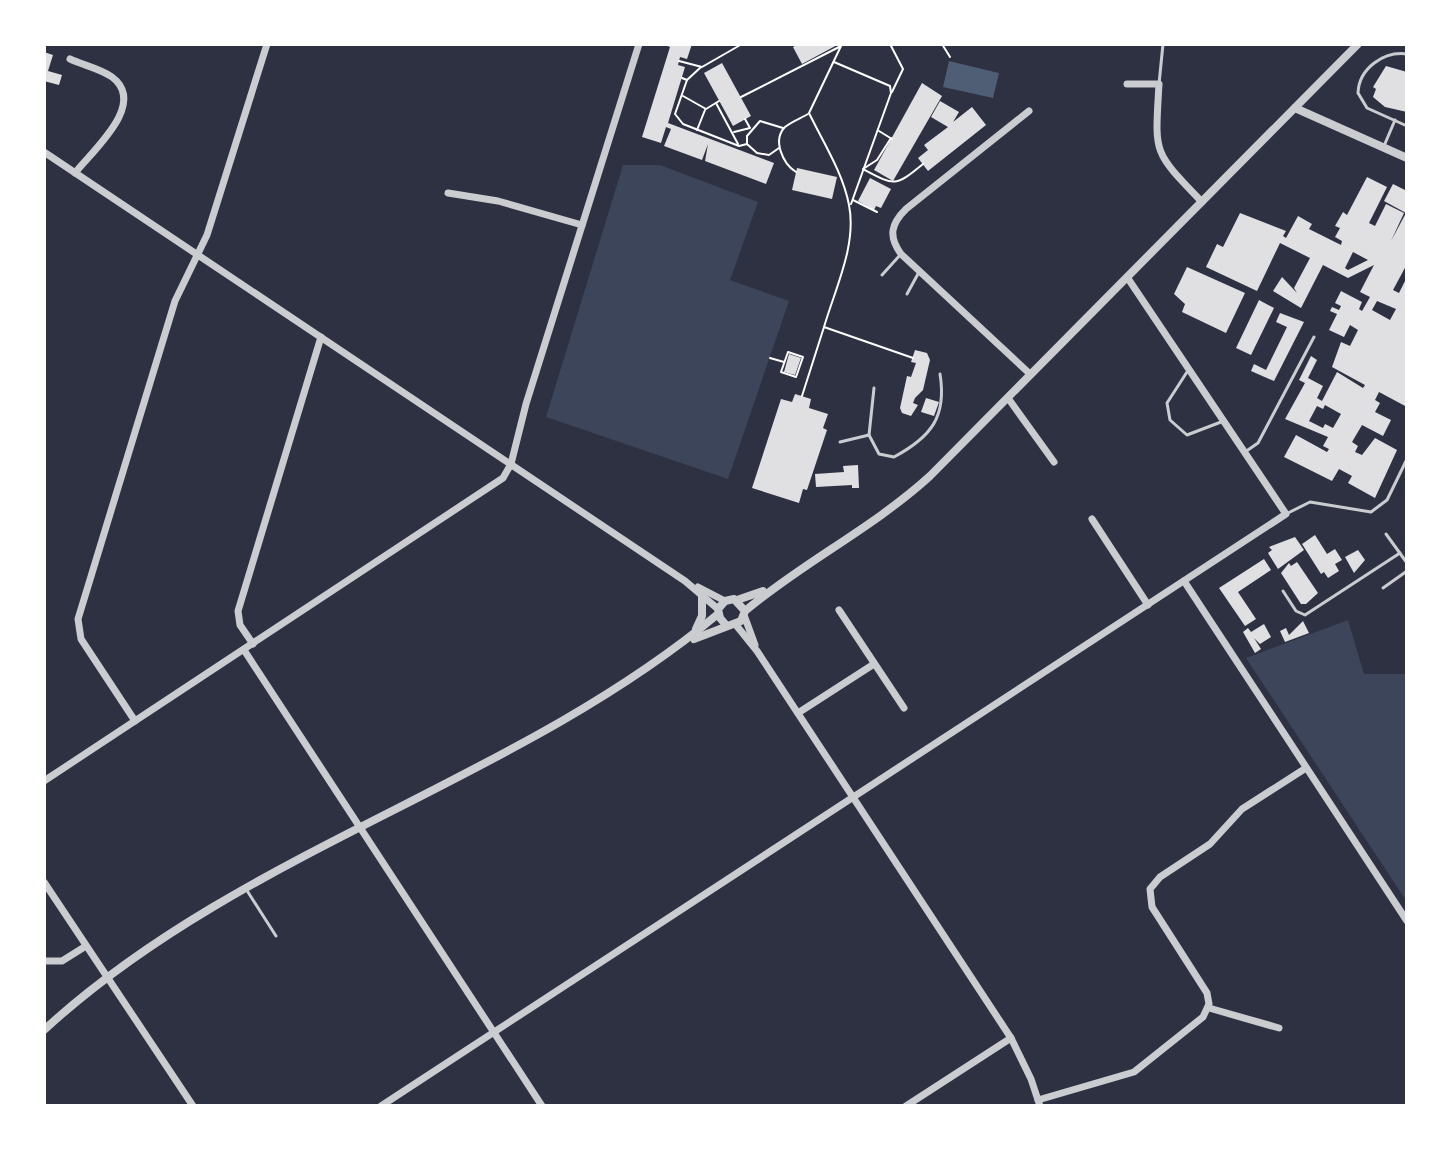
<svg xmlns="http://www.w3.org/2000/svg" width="1451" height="1150" font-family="Roboto,sans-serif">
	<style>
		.green { fill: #3c4559 }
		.water { fill: #4f5d75 }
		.building { fill: #e0e0e3; fill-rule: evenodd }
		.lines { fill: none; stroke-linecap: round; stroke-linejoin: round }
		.path { stroke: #fff; stroke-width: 2 }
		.service { stroke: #caccd0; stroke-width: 3 }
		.minor { stroke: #caccd0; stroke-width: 7 }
		.tertiary { stroke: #caccd0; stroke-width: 8 }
	</style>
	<rect width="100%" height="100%" fill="#2d3142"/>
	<!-- green -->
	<g class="green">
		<polygon points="623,165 660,165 758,202 730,280 789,301 728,479 546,417"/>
		<polygon points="1348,620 1364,674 1407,674 1407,902 1246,658"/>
	</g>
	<!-- water -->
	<polygon class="water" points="949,61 999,73 993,98 943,87"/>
	<!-- building -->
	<g class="building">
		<polygon points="663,44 692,44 687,59 680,57 678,65 685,67 668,123 774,163 766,184 705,161 708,144 702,160 664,146 671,129 666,127 661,143 642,137 670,47"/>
		<polygon points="798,44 839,44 802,64 793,47"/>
		<polygon points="44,52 53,55 48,71 62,75 59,85 44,81"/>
		<polygon points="722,63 751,116 733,126 704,73"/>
		<polygon points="1386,66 1407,72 1407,112 1385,107 1373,97 1376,89 1373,87"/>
		<polygon points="922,83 942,96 893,181 874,170"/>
		<polygon points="940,101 959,112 953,122 972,107 986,125 928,171 918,158 928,150 924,145 948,127 931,117"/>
		<polygon points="797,168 837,177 832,199 792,190"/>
		<path d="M1367 177 1387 187 1369 223 1375 226 1386 204 1404 213 1391 241 1406 213 1384 201 1393 184 1407 191V264L1393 290 1399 293 1407 277V407L1379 392 1375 400 1380 403 1375 412 1391 420 1383 436 1362 425 1352 442 1358 446 1355 452 1362 455 1375 438 1397 450 1375 498 1348 483 1352 476 1339 469 1332 481 1284 457 1296 435 1327 452 1329 449 1323 446 1328 437 1285 419 1305 383 1299 380 1311 356 1317 360 1308 378 1323 386 1317 398 1322 401 1337 372 1363 388 1365 385 1332 367 1341 342 1350 346 1358 330 1350 325 1344 337 1329 330 1337 314 1330 311 1332 307 1339 310 1341 306 1335 303 1341 291 1362 302 1359 309 1362 311 1370 297 1360 292 1374 265 1348 278 1323 265 1301 308 1273 291 1282 277 1297 293 1294 288 1310 258 1280 243 1257 291 1206 267 1217 244 1223 247 1240 213 1286 231 1283 236 1286 238 1298 216 1312 224 1309 229 1341 245 1342 241 1335 237 1340 228 1335 226 1343 212 1347 215ZM1353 252 1368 260 1348 270 1345 268ZM1377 301 1396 309 1390 320 1372 310ZM1325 405 1341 414 1333 428 1325 424 1323 428 1309 421 1317 406 1323 409Z"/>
		<polygon points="870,178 891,189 881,208 876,206 874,210 858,201"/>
		<polygon points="1187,267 1245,293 1226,333 1182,312 1185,304 1174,294"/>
		<polygon points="1259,300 1274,308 1251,355 1236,348"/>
		<polygon points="1280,313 1304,322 1274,381 1251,371 1254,364 1266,370 1287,327 1276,322"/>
		<polygon points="915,350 927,353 930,360 923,390 915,398 913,403 918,405 911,416 902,413 900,408 907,376 911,377 916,363 911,362"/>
		<polygon points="789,354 801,358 795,375 784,372"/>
		<polygon points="795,394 811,399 809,408 828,414 823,428 827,430 807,490 803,489 799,503 752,488 781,399 792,402"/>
		<polygon points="926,398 939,402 934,416 921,412"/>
		<polygon points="858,465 859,488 852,488 852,485 816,487 815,474 844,472 843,466"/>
		<polygon points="1315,535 1327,554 1335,549 1342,560 1335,564 1339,571 1328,578 1324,572 1321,574 1302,544"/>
		<polygon points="1295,537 1304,550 1278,569 1268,553 1272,550 1269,547"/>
		<polygon points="1358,550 1365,560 1354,573 1345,557"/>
		<polygon points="1264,559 1271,570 1238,592 1256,619 1245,626 1219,588"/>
		<polygon points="1297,562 1318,593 1306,604 1301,604 1281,573 1289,563 1291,566"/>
		<polygon points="1303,621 1309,633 1285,642 1280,631 1286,628 1289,635"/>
		<polygon points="1264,624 1271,637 1260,644 1254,638 1261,649 1255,653 1243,632 1248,628 1251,632"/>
	</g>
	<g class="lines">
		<!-- path -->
		<g class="path">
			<polyline points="890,44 903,69 892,92"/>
			<polyline points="942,44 950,57"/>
			<polyline points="679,61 702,67 742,44"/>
			<polyline points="834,62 890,86 891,93 851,204"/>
			<polyline points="682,78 687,80 701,67"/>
			<polyline points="687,80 675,114 683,124 739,146 747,144"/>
			<polyline points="683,96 706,109 719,101"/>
			<path d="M741 97 841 46 809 113C823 142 843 173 849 205 857 245 835 289 824 327"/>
			<polyline points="716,103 738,144"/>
			<polyline points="697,130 705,110"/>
			<polyline points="879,131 892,139"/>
			<polyline points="734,132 750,128 745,119"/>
			<path d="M891 138 877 160 863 169C895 186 895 187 923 164"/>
			<polyline points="779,148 769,155 757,153 747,144 747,136 760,121 783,128"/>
			<path d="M796 172C783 164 772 140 785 127 791 122 801 118 808 114"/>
			<polyline points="853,200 877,212"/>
			<polygon points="788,352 803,357 796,377 781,372"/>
			<polyline points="770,358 784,362"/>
			<polyline points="802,396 824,327 913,358"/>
		</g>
		<!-- service -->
		<g class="service">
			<path d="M1407 54C1384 51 1359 68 1358 93L1367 108 1407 126"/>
			<polyline points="1159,84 1163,44"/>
			<polyline points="1384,146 1395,120"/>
			<polyline points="882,275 901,254"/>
			<polyline points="907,294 919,272"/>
			<polyline points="1187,372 1167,403 1170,420 1187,435 1221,422"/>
			<path d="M874 388 869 435 879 454 894 457C931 437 947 417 940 374"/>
			<polyline points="840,442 869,435"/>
			<polyline points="1245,452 1258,443 1314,337"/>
			<polyline points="1288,513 1310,502 1371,512 1387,500 1407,459"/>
			<polyline points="1386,534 1407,563"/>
			<polyline points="1383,588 1407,571"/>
			<polyline points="1283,591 1296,611 1305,615 1400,553"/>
			<polyline points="246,889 276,936"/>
		</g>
		<!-- minor -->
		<g class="minor">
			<path d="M70 59C83 65 101 69 112 77 148 104 92 151 75 173"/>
			<path d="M1127 84H1159C1155 155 1152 150 1202 202"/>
			<path d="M1029 111 906 209C891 224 888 236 901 254L1030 374"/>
			<polyline points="44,152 685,581 718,609"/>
			<polyline points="448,193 498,201 582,225"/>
			<polyline points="1008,398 1054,462"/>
			<polyline points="1092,519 1148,605"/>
			<polyline points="1184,581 1407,921"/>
			<polyline points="698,587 725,601"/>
			<polyline points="839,610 904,708"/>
			<polyline points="744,615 755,645"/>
			<polyline points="736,625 757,651 1011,1038 1031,1079 1040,1106"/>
			<polyline points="253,644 240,625 238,611 321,337"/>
			<polyline points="244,650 542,1106"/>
			<polyline points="798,713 874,664"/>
			<polyline points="135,721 81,639 78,619 175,301 207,235 267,44"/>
			<polyline points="44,781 503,478 511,464 526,404 639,44"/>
			<polyline points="44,882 193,1106"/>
			<polyline points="44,961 62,961 86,946"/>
			<polyline points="1209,1008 1279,1028"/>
			<polyline points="1038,1100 1134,1072 1203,1017 1209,1004 1207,993 1152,907 1150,889 1160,877 1210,844 1242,809 1306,768"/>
			<polyline points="381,1106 1286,514 1127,277"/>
			<polyline points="906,1106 1011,1038"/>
		</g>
		<!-- tertiary -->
		<g class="tertiary">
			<polyline points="1295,108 1407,158"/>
			<polyline points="737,600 763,591"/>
			<path d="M745 611C803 562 873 528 930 476L1358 44"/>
			<polyline points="696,629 702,616 702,595"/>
			<polyline points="694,639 741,621 745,611 734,599 725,601 718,609 720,618 726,625"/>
			<path d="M44 1030C241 849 514 784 718 614"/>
		</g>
	</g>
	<!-- border -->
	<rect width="1451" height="1150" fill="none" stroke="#ffffff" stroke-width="92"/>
</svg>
